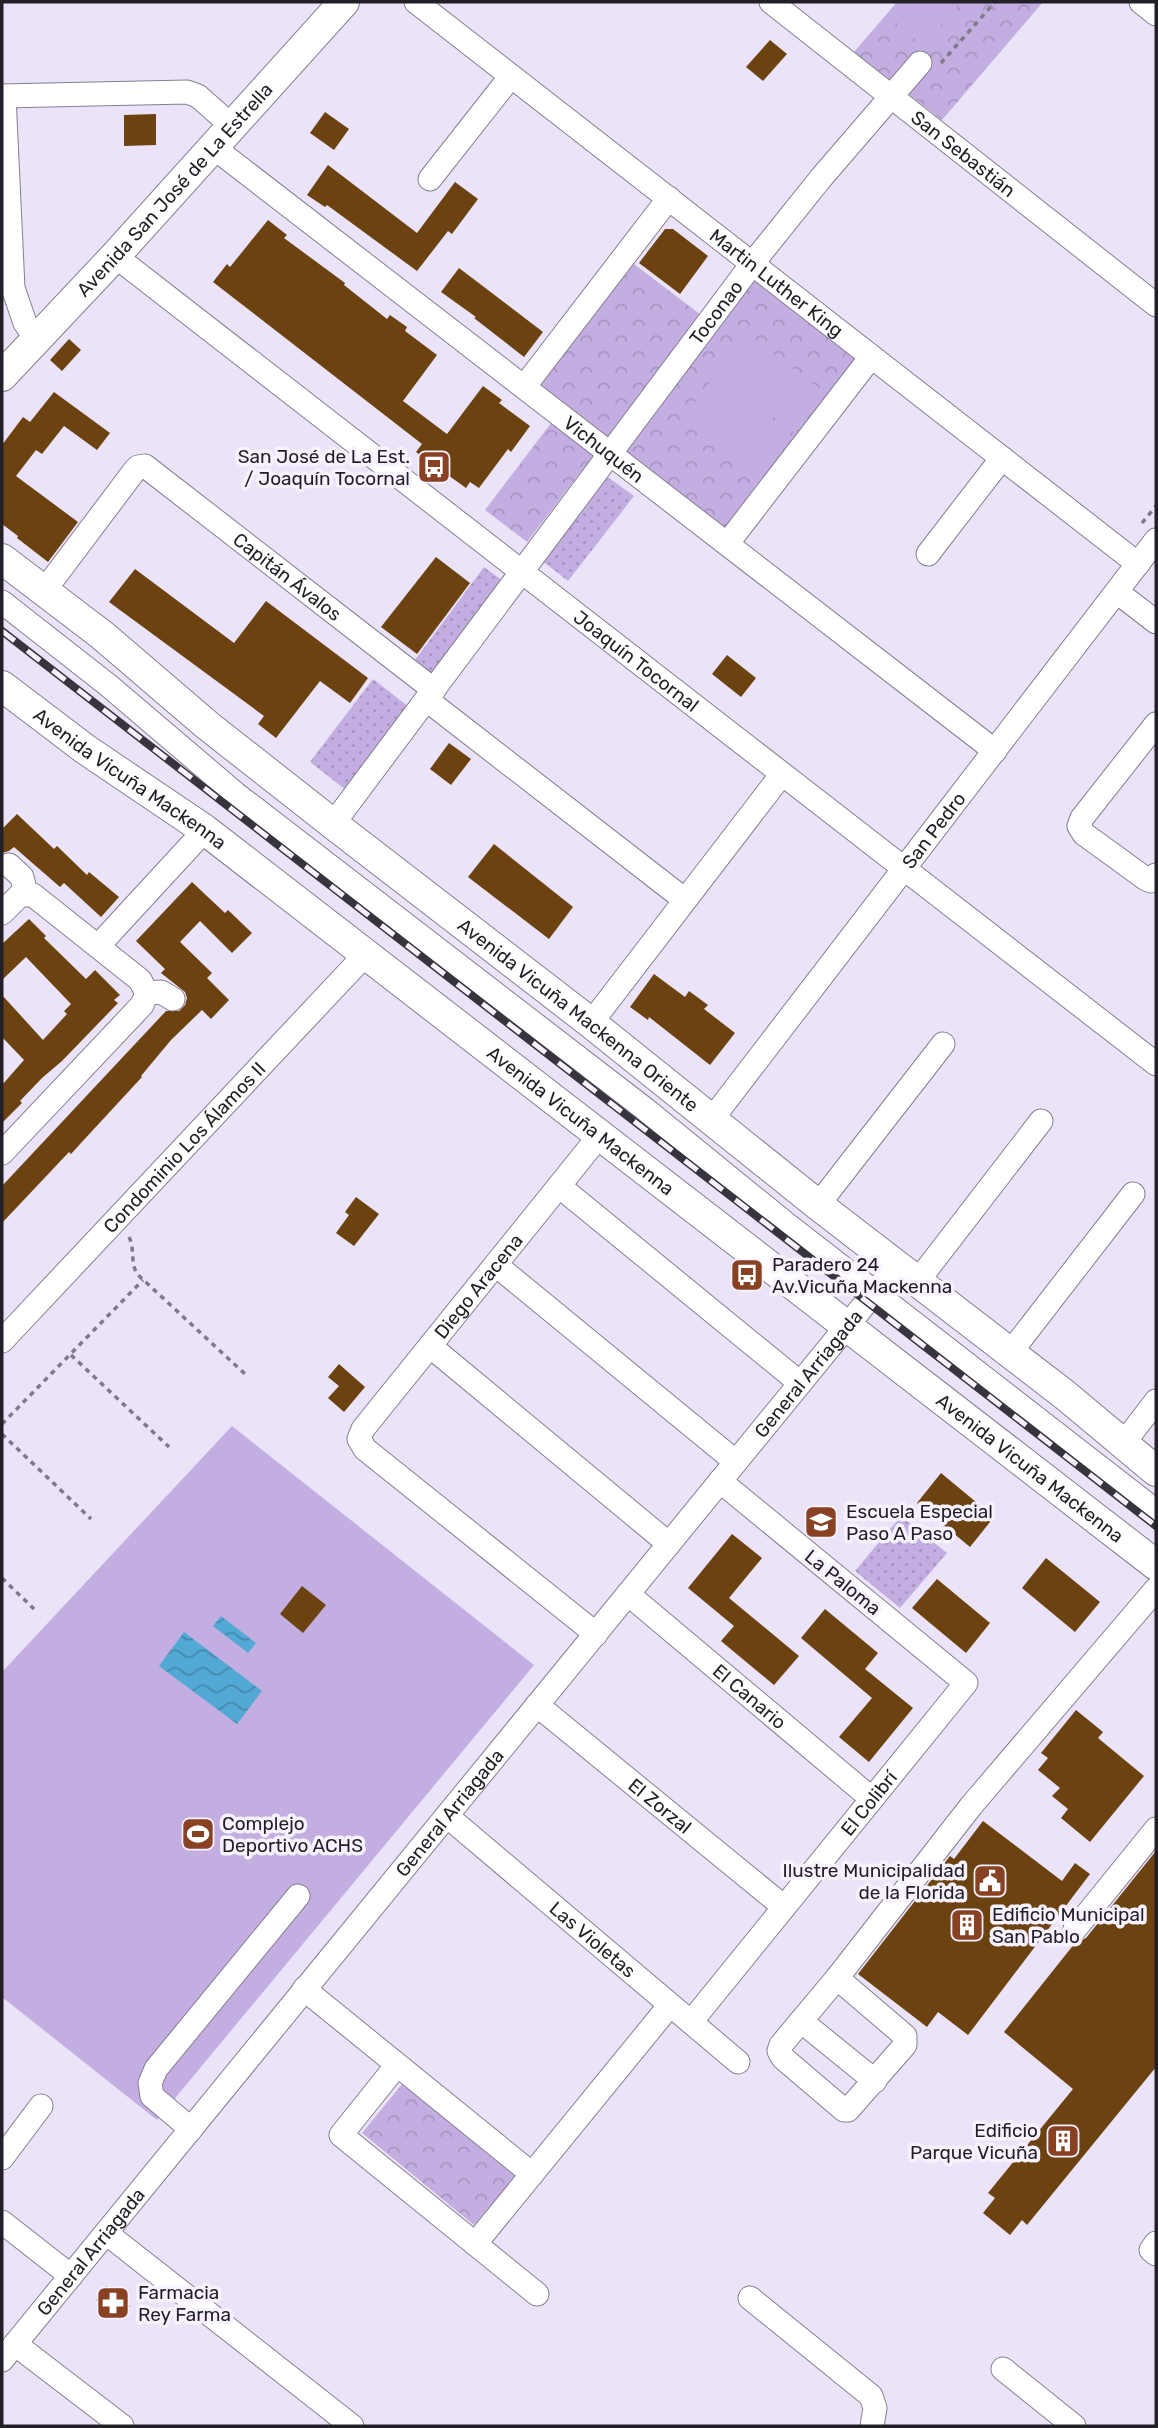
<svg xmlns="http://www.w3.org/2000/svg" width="1158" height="2428" font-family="Rubik,sans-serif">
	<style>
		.grass { fill: url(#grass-dots) }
		.forest { fill: url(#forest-crowns) }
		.pitch { fill: #c3aee1 }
		.water { fill: url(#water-waves) }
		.building { fill: #6c4310 }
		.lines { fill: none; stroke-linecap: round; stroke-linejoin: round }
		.minor-casing { stroke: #867e91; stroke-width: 25 }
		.major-casing { stroke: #867e91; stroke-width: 32 }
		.path { stroke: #7f7a88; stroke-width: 3.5; stroke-dasharray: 5 5; stroke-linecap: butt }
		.minor { stroke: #fff; stroke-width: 23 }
		.major { stroke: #fff; stroke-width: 30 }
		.rail-casing { stroke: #38343d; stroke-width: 8 }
		.rail { stroke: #f7f2fe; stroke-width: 5; stroke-dasharray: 16; stroke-linecap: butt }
		.labels { text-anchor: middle; stroke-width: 7; stroke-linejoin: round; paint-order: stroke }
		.street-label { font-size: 19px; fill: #221f26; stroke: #f7f2fe }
		.poi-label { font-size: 19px; fill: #221f26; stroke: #f7f2fe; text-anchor: start }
	</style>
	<defs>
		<pattern id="grass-dots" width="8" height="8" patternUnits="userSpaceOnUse" patternTransform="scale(1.75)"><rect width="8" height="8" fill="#c3aee1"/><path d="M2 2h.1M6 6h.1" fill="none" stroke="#a795c1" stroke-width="1.8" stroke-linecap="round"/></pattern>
		<pattern id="forest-crowns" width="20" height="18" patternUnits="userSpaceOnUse" patternTransform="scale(1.75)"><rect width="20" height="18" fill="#c3aee1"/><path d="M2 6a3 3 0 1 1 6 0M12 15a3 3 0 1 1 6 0" fill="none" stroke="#a795c1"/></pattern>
		<pattern id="water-waves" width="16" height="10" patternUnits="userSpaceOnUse" patternTransform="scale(1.75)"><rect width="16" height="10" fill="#53a9d6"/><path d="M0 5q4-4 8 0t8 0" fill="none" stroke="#4489ad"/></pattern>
	</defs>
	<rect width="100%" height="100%" fill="#ebe3f8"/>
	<!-- grass -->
	<g class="grass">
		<polygon points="605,475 634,496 568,581 541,560"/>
		<polygon points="484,567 503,581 433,679 412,664"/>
		<polygon points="373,679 409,707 346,790 310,762"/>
		<polygon points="901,1516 947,1553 900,1608 855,1571"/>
	</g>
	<!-- forest -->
	<g class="forest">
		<polygon points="897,2 1043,2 942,120 854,52"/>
		<polygon points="630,261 701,315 527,542 485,510 564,406 536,385"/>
		<polygon points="753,280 860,361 729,534 622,451"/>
		<polygon points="403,2083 515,2176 474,2225 362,2133"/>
	</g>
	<!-- pitch -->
	<g class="pitch">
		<polygon points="907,2 961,2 923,46 892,19"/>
		<polygon points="746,333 825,393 795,433 716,374"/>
		<polygon points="712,379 791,439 761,479 682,419"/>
		<polygon points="232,1426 534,1665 157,2120 2,1997 2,1672"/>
	</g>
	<!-- water -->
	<g class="water">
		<polygon points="221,1616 256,1643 248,1653 213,1626"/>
		<polygon points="184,1632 262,1691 237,1724 159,1666"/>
	</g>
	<!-- building -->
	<g class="building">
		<polygon points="770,40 787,54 763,81 746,67"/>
		<polygon points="325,112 349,129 334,150 310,133"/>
		<polygon points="156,114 156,145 124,146 124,115"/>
		<polygon points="328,165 417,233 455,182 478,199 452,234 448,231 417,271 327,205 325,207 307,195"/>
		<polygon points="268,220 287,235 284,238 345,283 344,285 387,319 390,315 407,327 405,331 437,355 403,401 447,434 483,386 502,400 499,403 530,426 511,452 508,449 479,488 470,482 466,488 416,452 422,444 213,282 227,264 230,267"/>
		<polygon points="665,229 673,229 708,256 680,294 639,263"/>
		<polygon points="459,268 543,332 524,357 474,318 476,317 441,292"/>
		<polygon points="69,339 81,350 62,371 50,360"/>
		<polygon points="54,392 110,433 97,450 64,426 42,454 36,450 16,476 78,522 48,562 17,538 18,536 2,524 2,445 23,417 30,422"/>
		<polygon points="436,557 470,583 417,654 381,627"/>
		<polygon points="135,569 234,643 266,601 368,678 350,703 320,681 276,738 258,724 264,716 109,602"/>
		<polygon points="727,655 756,678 741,697 712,674"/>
		<polygon points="449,743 471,759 451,785 430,769"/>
		<polygon points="17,814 54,849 57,846 87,875 89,872 119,897 101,917 64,883 60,887 14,847 9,851 2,853 2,829"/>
		<polygon points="494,844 573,907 549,939 468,877"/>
		<polygon points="192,882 225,913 228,910 252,933 232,953 200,921 180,942 212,973 207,978 229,1000 211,1019 202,1010 171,1040 141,1076 142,1077 81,1143 71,1154 69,1152 2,1223 2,1186 166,1011 179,1011 185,1005 187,998 185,992 161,973 165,969 136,941"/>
		<polygon points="29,919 46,936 44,938 86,979 95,970 120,995 114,1000 118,1003 62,1061 42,1078 20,1101 22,1103 2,1123 2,1085 24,1060 2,1037 2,995 43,1040 67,1014 64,1011 71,1004 26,957 2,980 2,944"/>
		<polygon points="654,974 685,997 689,991 708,1005 704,1009 735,1033 710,1065 649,1017 648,1020 630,1007"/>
		<polygon points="356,1197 379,1214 354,1246 336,1233 349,1215 345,1212"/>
		<polygon points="339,1364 365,1387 344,1412 328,1398 339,1386 328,1377"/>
		<polygon points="941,1473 994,1517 970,1547 917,1503"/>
		<polygon points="732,1534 762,1558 729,1598 799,1656 774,1685 721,1641 734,1626 688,1588"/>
		<polygon points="1046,1558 1100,1602 1075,1632 1022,1588"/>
		<polygon points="937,1579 990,1623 966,1653 912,1608"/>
		<polygon points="302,1586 326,1605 303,1633 280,1614"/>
		<polygon points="825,1609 878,1653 865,1669 913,1708 869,1762 839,1737 872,1698 801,1638"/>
		<polygon points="1076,1710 1103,1732 1098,1738 1144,1776 1090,1842 1061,1818 1068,1809 1052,1796 1060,1788 1038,1770 1048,1758 1041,1753"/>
		<polygon points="983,1821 1062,1881 1075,1863 1090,1874 968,2035 938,2012 927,2027 858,1974 950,1856 954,1859"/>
		<polygon points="1156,1851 1156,2067 1027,2225 1022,2220 1010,2235 983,2213 995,2198 988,2193 1073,2089 1004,2032 1075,1943 1086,1938"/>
		<polygon points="106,2286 130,2306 119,2319 96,2300"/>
	</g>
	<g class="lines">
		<defs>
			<g id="minor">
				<path id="s1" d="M416 2 1138 564"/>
				<path id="s2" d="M771 2 1156 305"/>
				<polyline points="1141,2 1156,14"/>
				<polyline points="2,96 187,92 198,96 232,126"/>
				<polyline points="4,96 13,288 25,323 36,339"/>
				<path id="s3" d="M213 147 995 751"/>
				<polyline points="430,179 511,76"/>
				<path id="s4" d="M115 256 1156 1064"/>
				<polyline points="524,387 669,198"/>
				<polyline points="727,544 871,357"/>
				<polyline points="928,554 1002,458"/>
				<path id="s5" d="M44 591 135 470 138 467 145 466 434 690"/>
				<polyline points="1117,592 1156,622"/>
				<polyline points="2,602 108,685 236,794 645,1109 784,1222 1156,1511"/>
				<polyline points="427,700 685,900"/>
				<polyline points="1156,724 1082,818 1079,826 1084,834 1146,879 1151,881 1156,875"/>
				<path id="s6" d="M333 824 752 264 821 178 920 63"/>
				<polyline points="9,865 22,877 26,894"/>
				<polyline points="2,913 20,895 33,895 140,980 147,993 142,1005 2,1153"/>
				<polyline points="99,945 205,830"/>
				<polyline points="147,993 161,992 173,999"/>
				<polyline points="591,1023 782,774"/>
				<path id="s7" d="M712 1119 1156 540"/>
				<polyline points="559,1186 800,1383"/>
				<polyline points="818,1205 943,1044"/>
				<polyline points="496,1265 736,1462"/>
				<polyline points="917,1282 1041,1121"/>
				<path id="s8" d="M2 1341 366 954"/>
				<polyline points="430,1346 669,1544"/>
				<polyline points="1010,1353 1133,1194"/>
				<polyline points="1123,1444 1156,1401"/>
				<path id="s9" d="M628 1594 872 1799"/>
				<path id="s10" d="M596 1634 365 1449 359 1439 363 1429 600 1135"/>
				<path id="s11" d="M537 1705 784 1907"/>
				<path id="s12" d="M447 1816 738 2062"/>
				<polyline points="1075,1929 1156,1829"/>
				<polyline points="837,1978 971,1806 1156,1589"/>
				<polygon points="837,1978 905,2036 905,2045 848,2110 844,2110 783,2058 779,2051 781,2045"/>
				<polyline points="304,1989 532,2174"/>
				<polyline points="801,2021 875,2081"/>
				<path id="s13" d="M691 2022 966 1683 720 1481"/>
				<polyline points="397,2065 341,2135 537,2294"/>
				<polyline points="191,2129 152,2096 150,2083 156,2069 298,1896"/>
				<polyline points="2,2158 41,2106"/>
				<polyline points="2,2222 71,2276"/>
				<polyline points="106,2233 352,2426"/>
				<polyline points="1156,2243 1151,2250 1156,2254"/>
				<polyline points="475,2244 670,2005"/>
				<polyline points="750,2298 871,2396 875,2408 872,2426"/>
				<polyline points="15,2344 122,2426"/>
				<path id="s14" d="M2 2360 896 1266"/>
				<polyline points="1003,2369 1074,2426"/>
			</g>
			<g id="major">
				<path id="s15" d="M2 376 115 256 344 2"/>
				<path id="s16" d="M2 559 102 635 207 725 333 824 591 1023 818 1205 1065 1395 1156 1471"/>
				<path id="s17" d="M2 686 85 749 205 830 1156 1565"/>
			</g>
		</defs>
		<!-- minor casing -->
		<use href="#minor" class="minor-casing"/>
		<!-- major casing -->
		<use href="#major" class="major-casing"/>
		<!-- path -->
		<g class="path">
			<polyline points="941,63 995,2"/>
			<polyline points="1142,523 1156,506"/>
			<path d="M129 1237C135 1249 130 1261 137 1274L245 1374"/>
			<polyline points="71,1355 169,1447"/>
			<polyline points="2,1424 143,1280"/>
			<polyline points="2,1434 91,1519"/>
			<polyline points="2,1578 34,1609"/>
		</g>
		<!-- minor -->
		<use href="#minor" class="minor"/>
		<!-- major -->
		<use href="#major" class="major"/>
		<defs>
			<polyline id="rail" points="2,631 1156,1526"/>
		</defs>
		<!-- rail casing -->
		<use href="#rail" class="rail-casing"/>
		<!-- rail -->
		<use href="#rail" class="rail"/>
	</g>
	<!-- icons -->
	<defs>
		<symbol id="bus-square" viewBox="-11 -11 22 22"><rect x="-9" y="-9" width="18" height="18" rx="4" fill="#894123" stroke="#f7f2fe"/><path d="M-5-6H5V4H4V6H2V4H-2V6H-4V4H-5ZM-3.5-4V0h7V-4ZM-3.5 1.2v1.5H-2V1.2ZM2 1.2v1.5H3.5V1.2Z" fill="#fff"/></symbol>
		<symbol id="school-square" viewBox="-11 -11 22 22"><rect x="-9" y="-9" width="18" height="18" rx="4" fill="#894123" stroke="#f7f2fe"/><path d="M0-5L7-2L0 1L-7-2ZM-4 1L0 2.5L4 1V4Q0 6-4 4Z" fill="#fff"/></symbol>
		<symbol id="stadium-square" viewBox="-11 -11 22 22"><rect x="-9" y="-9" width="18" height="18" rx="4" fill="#894123" stroke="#f7f2fe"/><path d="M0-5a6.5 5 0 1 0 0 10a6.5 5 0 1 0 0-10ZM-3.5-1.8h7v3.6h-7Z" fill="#fff"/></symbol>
		<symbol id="civic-square" viewBox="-11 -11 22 22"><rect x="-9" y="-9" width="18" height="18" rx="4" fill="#894123" stroke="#f7f2fe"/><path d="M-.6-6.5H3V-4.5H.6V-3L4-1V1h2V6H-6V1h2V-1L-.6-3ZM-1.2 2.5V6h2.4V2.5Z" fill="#fff"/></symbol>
		<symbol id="building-square" viewBox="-11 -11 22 22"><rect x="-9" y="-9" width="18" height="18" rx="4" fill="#894123" stroke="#f7f2fe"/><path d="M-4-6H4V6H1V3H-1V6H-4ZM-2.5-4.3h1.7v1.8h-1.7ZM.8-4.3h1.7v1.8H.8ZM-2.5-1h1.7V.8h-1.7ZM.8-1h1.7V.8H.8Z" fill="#fff"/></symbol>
		<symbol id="pharmacy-square" viewBox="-11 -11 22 22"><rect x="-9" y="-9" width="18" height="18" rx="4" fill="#894123" stroke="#f7f2fe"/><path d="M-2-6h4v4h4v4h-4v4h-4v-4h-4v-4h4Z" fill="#fff"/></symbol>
	</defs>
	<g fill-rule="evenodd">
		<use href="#bus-square" x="415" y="448" width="38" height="38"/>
		<use href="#bus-square" x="728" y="1256" width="38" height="38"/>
		<use href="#school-square" x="802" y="1503" width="38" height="38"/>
		<use href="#stadium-square" x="179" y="1815" width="38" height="38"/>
		<use href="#civic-square" x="971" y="1862" width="38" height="38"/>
		<use href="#building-square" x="948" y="1906" width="38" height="38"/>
		<use href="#building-square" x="1044" y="2122" width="38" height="38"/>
		<use href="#pharmacy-square" x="94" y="2284" width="38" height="38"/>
	</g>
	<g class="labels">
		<!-- street labels -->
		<g class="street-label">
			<text dy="7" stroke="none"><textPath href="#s2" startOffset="245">San Sebastián</textPath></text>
			<text dy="7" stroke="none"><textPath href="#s15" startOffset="254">Avenida San José de La Estrella</textPath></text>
			<text dy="7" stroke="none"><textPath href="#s1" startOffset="457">Martin Luther King</textPath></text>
			<text dy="7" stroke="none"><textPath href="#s6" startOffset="639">Toconao</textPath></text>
			<text dy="7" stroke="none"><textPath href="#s3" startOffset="494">Vichuquén</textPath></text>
			<text dy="7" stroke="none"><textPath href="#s5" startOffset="343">Capitán Ávalos</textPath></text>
			<text dy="7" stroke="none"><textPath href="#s4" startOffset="660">Joaquín Tocornal</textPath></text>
			<text dy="7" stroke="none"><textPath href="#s17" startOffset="158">Avenida Vicuña Mackenna</textPath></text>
			<text dy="7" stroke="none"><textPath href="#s7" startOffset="364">San Pedro</textPath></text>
			<text dy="7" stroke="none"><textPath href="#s16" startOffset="735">Avenida Vicuña Mackenna Oriente</textPath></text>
			<text dy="7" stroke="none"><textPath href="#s17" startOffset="724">Avenida Vicuña Mackenna</textPath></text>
			<text dy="7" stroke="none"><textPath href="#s8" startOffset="266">Condominio Los Álamos II</textPath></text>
			<text dy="7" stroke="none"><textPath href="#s10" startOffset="502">Diego Aracena</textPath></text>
			<text dy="7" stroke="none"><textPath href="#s14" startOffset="1274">General Arriagada</textPath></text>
			<text dy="7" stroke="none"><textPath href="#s17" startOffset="1292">Avenida Vicuña Mackenna</textPath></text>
			<text transform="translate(843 1582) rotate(39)" y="7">La Paloma</text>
			<text dy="7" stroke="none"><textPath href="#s9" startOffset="159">El Canario</textPath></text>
			<text dy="7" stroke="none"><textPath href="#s13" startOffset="282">El Colibrí</textPath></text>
			<text dy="7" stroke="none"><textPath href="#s11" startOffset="159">El Zorzal</textPath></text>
			<text dy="7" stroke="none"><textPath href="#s14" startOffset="707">General Arriagada</textPath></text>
			<text dy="7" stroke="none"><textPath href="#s12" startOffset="191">Las Violetas</textPath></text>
			<text dy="7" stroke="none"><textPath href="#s14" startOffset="140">General Arriagada</textPath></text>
		</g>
		<!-- poi labels -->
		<g class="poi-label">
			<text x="410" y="463" text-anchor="end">San José de La Est.<tspan x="410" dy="22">/ Joaquín Tocornal</tspan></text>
			<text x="772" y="1271">Paradero 24<tspan x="772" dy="22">Av.Vicuña Mackenna</tspan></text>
			<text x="846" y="1518">Escuela Especial<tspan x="846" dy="22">Paso A Paso</tspan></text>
			<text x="222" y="1830">Complejo<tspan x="222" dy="22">Deportivo ACHS</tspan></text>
			<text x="965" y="1877" text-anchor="end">Ilustre Municipalidad<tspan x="965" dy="22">de la Florida</tspan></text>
			<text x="992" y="1921">Edificio Municipal<tspan x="992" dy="22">San Pablo</tspan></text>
			<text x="1038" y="2137" text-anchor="end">Edificio<tspan x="1038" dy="22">Parque Vicuña</tspan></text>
			<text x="138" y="2299">Farmacia<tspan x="138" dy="22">Rey Farma</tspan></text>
		</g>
	</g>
	<!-- border -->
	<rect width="1158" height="2428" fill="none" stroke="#221f26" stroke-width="7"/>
</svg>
